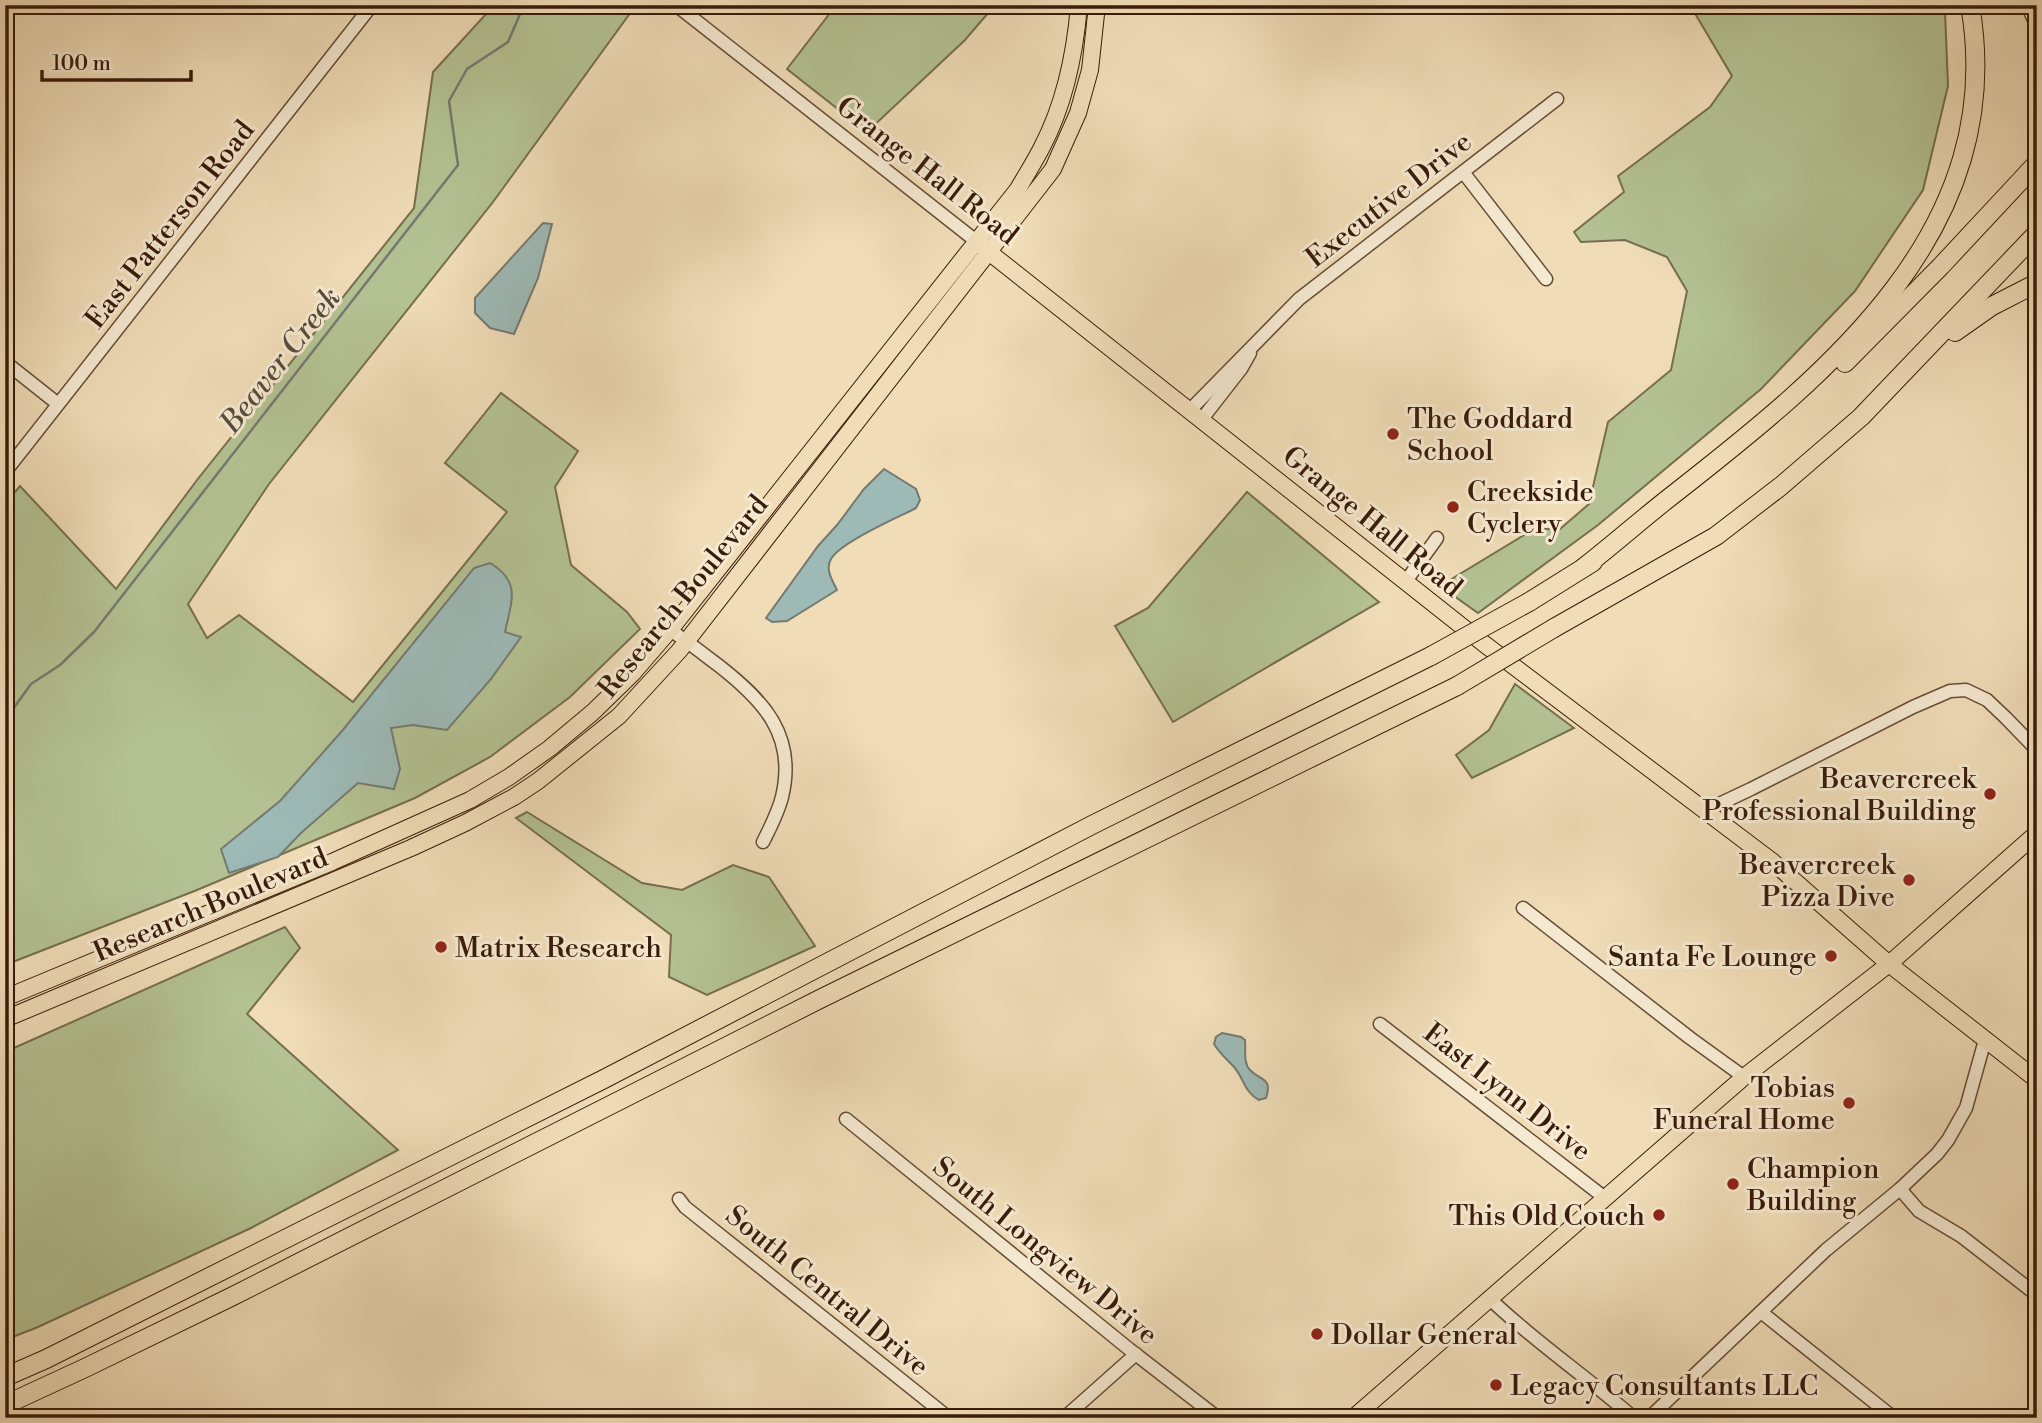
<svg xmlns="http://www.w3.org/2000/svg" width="2042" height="1423" font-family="'Libre Bodoni',serif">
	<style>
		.green { fill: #b4c293; stroke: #766e4e; stroke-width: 2 }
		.water { fill: #9dbab7; stroke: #757a71; stroke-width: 2 }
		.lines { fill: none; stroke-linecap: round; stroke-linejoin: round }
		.stream { stroke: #757a71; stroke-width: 2.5 }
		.minor-casing { stroke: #674c35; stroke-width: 15 }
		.major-casing { stroke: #391b09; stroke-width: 18 }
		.highway-casing { stroke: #391b09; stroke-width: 20 }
		.minor { stroke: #f5e9d1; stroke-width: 12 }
		.major { stroke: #f0ddb8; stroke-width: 16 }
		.highway { stroke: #f0ddb8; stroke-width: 18 }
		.highway-bridge-casing { stroke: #391b09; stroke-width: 20; stroke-linecap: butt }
		.highway-bridge { stroke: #f0ddb8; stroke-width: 18 }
		.poi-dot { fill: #8f2418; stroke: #f5e9d1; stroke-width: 2.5 }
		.labels { text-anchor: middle; stroke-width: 6; stroke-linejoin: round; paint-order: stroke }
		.street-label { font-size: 28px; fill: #391b09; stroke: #f5e9d1 }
		.poi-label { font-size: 28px; fill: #391b09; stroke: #f5e9d1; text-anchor: start }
		.water-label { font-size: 30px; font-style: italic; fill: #574b3d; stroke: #f5e9d1 }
	</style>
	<rect width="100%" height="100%" fill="#f0ddb8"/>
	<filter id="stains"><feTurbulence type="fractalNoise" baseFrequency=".00286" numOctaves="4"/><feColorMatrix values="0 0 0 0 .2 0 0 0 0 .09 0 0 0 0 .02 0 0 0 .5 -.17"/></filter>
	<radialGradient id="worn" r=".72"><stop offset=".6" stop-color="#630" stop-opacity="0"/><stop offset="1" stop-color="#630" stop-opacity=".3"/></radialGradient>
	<!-- green -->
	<g class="green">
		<polygon points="490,5 636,5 493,202 269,484 188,604 207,638 239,615 353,702 507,512 445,463 501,393 578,451 555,487 571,565 627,612 640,629 570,697 490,757 415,798 197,890 5,965 5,504 20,486 116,589 197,480 414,208 433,72 487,13"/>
		<polygon points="833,5 995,5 965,40 867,132 787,69 830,13"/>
		<polygon points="1690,5 1943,5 1945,11 1948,86 1923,190 1855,291 1761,389 1598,525 1478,613 1440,586 1534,529 1560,529 1589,504 1608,422 1671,370 1687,291 1667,257 1625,240 1581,242 1574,232 1624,192 1618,176 1710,107 1732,76"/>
		<polygon points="1247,492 1379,602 1173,722 1115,626 1148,608"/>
		<polygon points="1515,684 1574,728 1472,778 1456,755 1489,730"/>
		<polygon points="527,812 642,883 682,890 733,865 769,877 815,946 707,995 669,977 671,935 516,818"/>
		<polygon points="285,927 300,948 247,1014 398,1150 251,1228 38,1327 5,1340 5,1052"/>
	</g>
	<!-- water -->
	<g class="water">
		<polygon points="543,223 552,224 538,278 514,334 490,328 475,313 475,298"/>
		<path d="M884 469 916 489 920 500 916 508C897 518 841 542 831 559 825 569 832 580 837 590L787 621 772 622 766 618 818 546 837 525 864 489Z"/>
		<path d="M490 563C522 582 511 602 505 632L521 637 491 679 447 730 413 725 391 728 400 769 394 789 358 783 301 833 278 857 229 873 221 849 280 801 342 731 474 568Z"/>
		<path d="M1222 1033 1241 1037 1245 1040C1246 1050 1243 1063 1250 1070 1260 1081 1273 1077 1266 1098L1259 1100C1244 1092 1244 1078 1234 1067 1227 1059 1220 1054 1214 1044L1216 1037Z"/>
	</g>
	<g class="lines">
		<!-- stream -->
		<polyline class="stream" points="5,720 31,684 60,665 94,632 458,165 449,101 467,69 508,42 524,5"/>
		<defs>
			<g id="minor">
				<polyline points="676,5 976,241"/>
				<polyline points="5,6 16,5"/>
				<polyline points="1463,172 1546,279"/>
				<polyline points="5,362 58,404"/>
				<polyline points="1190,410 1299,299 1557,99"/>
				<polyline points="1202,419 1241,369 1250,353"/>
				<polyline points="5,472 372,5"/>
				<polyline points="1406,581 1437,538"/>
				<path d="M670 630C687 641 702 653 718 665 763 700 797 735 782 797 778 813 770 828 763 842"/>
				<polyline points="1709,811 1715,806 1751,789 1913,707 1950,691 1966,690 1987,700 2006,718 2037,750"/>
				<polyline points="1523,908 1690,1038 1744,1077"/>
				<polyline points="1380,1024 1605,1198"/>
				<polyline points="846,1119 1129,1349 1218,1418"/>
				<polyline points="1900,1189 1919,1211 1961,1236 2037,1295"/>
				<polyline points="679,1199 685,1207 949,1418"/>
				<path d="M1490 1299C1535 1342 1587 1377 1634 1418"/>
				<polyline points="1761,1312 1894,1418"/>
				<polyline points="1064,1418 1136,1354"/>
				<polyline points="1649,1418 1826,1250 1900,1189 1937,1154 1948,1140 1966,1108 1985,1040"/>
			</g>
			<g id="major">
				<polyline points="980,245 1483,643 1773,862 1889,964 2037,1080"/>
				<path d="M5 998 332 862 470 800 509 777 550 748 593 712 633 673 670 630 1018 189C1026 175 1035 161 1042 147 1065 103 1075 54 1079 5"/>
				<polyline points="5,1019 411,848 465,823 514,797 538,781 619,716 679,651 1053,169 1078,113 1090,70 1097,5"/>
				<polyline points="1353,1418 1744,1077 1889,964 2037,833"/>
			</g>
			<g id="highway">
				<polyline points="2030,5 2037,20"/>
				<polyline points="1955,332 1992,306 2037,283"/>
				<polyline points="1845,363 1941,266 2037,163"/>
				<path d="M1583 568C1614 544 1643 518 1674 494 1830 372 2009 228 1970 5"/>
				<polyline points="1529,602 1593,562"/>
				<polyline points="1554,628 1716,536 1781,486 1861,417 2037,233"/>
				<polyline points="5,1377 46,1359 604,1079 1092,825 1431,656"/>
				<polyline points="5,1405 85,1368 231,1297 820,999 1457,686"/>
			</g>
		</defs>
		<!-- minor casing -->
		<use href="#minor" class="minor-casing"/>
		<!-- major casing -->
		<use href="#major" class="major-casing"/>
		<!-- highway casing -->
		<use href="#highway" class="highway-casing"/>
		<!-- minor -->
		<use href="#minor" class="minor"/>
		<!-- major -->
		<use href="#major" class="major"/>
		<!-- highway -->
		<use href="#highway" class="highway"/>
		<defs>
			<g id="highway-bridge">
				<polyline points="1431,656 1529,602"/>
				<polyline points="1457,686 1554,628"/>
			</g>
		</defs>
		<!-- highway-bridge casing -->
		<use href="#highway-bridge" class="highway-bridge-casing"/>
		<!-- highway-bridge -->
		<use href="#highway-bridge" class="highway-bridge"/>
	</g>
	<!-- markers -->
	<g class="poi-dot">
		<circle cx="1393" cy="434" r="7"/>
		<circle cx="1453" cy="507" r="7"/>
		<circle cx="1990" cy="794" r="7"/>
		<circle cx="1909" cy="880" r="7"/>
		<circle cx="441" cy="947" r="7"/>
		<circle cx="1831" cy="956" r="7"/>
		<circle cx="1849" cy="1103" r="7"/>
		<circle cx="1733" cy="1184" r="7"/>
		<circle cx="1659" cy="1215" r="7"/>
		<circle cx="1317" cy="1334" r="7"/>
		<circle cx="1496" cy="1385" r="7"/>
	</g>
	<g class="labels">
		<!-- street labels -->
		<g class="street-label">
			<text transform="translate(928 170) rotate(38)" y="10">Grange Hall Road</text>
			<text transform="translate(1388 199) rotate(-38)" y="10">Executive Drive</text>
			<text transform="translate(169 224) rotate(-52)" y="10">East Patterson Road</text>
			<text transform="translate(1373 521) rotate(39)" y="10">Grange Hall Road</text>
			<text transform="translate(682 596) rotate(-51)" y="10">Research Boulevard</text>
			<text transform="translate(210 904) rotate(-23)" y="10">Research Boulevard</text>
			<text transform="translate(1508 1091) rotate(38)" y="10">East Lynn Drive</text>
			<text transform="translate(1046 1250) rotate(39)" y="10">South Longview Drive</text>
			<text transform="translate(828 1290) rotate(39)" y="10">South Central Drive</text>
		</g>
		<!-- poi labels -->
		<g class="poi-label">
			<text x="1407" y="428">The Goddard<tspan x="1407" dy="32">School</tspan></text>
			<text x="1467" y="501">Creekside<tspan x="1467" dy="32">Cyclery</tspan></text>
			<text x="1976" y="788" text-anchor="end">Beavercreek<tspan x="1976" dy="32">Professional Building</tspan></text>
			<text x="1895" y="874" text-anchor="end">Beavercreek<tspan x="1895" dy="32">Pizza Dive</tspan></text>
			<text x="455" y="957">Matrix Research</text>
			<text x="1817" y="966" text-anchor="end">Santa Fe Lounge</text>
			<text x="1835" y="1097" text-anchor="end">Tobias<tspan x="1835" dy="32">Funeral Home</tspan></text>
			<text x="1747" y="1178">Champion<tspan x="1747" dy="32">Building</tspan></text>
			<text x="1645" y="1225" text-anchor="end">This Old Couch</text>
			<text x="1331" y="1344">Dollar General</text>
			<text x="1510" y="1395">Legacy Consultants LLC</text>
		</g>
		<!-- water labels -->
		<g class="water-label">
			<text transform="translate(280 360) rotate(-52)" y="10">Beaver Creek</text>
		</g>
	</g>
	<!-- margin -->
	<rect width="2042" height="1423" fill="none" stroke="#f0ddb8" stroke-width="28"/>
	<rect x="7" y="7" width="2028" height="1409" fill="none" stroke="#391b09" stroke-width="3.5"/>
	<rect x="14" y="14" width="2014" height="1395" fill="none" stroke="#391b09" stroke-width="2"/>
	<!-- scale -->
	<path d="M42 70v10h149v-10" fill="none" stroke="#391b09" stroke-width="3.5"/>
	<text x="52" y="70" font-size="21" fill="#391b09" stroke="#f5e9d1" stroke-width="5" paint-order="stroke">100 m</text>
	<rect width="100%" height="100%" filter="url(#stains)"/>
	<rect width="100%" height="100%" fill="url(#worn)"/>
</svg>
